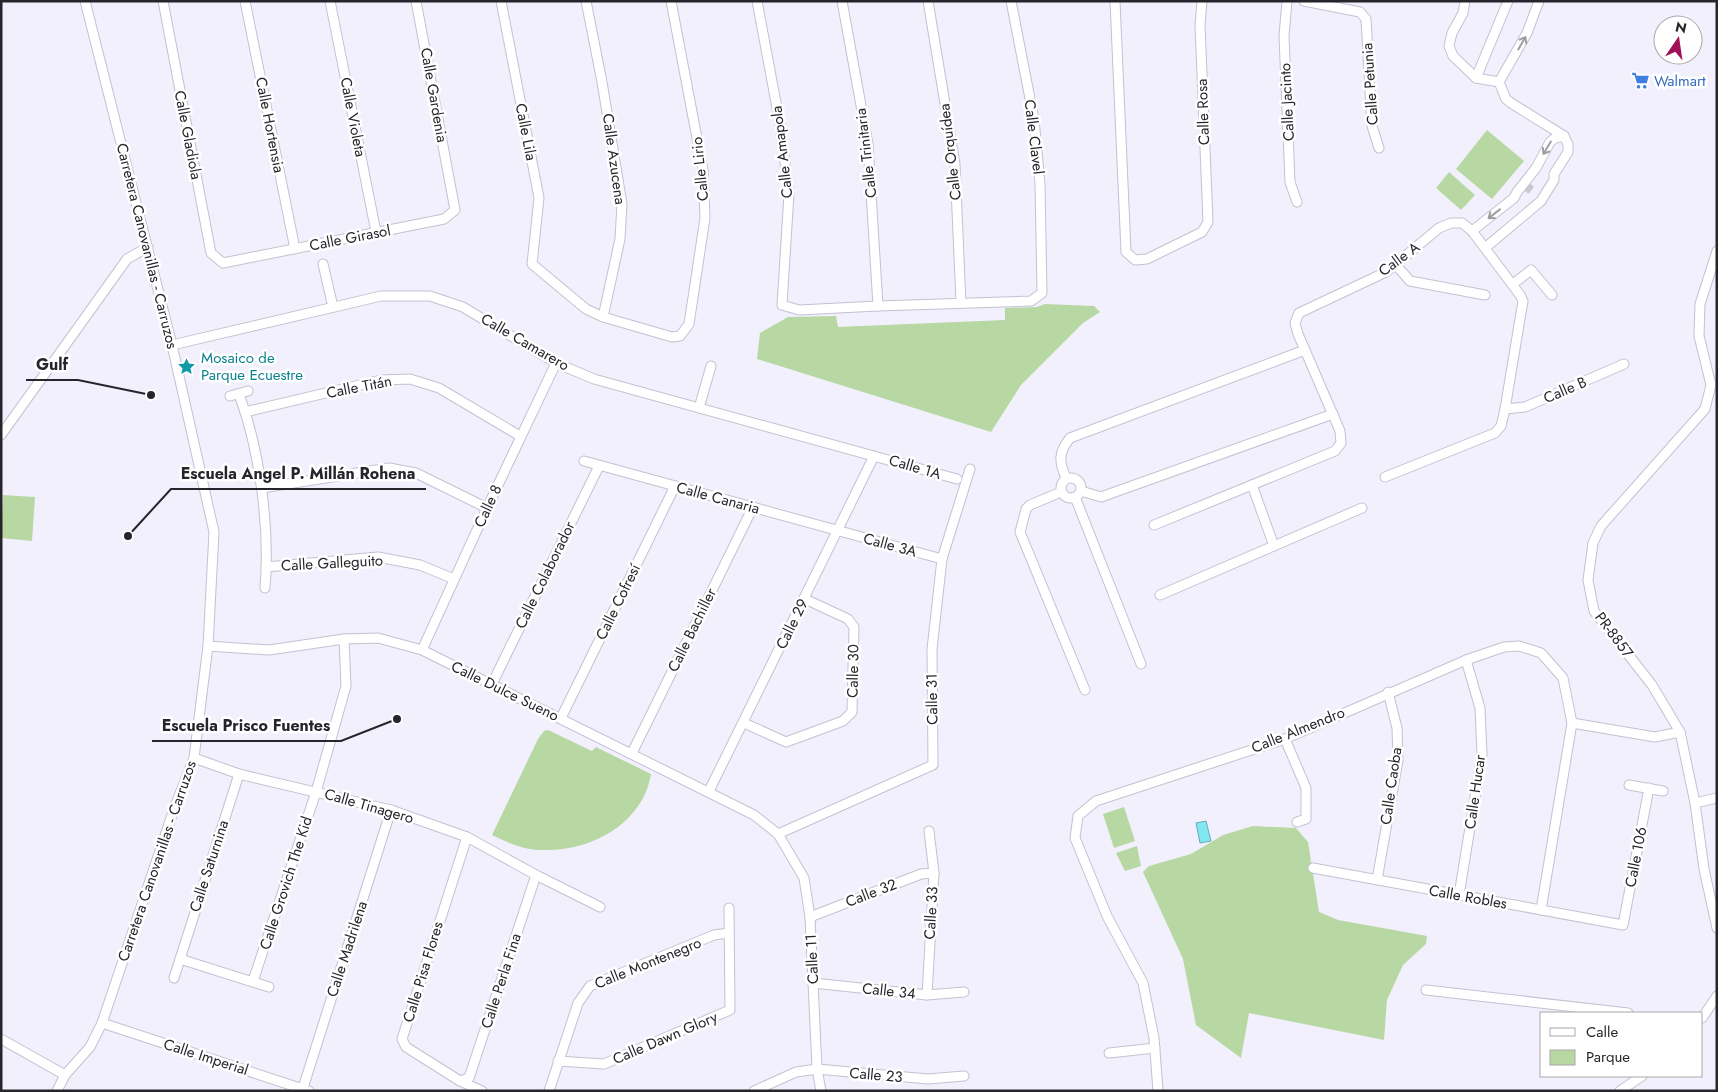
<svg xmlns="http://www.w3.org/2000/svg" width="1718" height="1092" font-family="Jost,sans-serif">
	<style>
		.green { fill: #b7d8a3 }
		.water { fill: #81e6f0; stroke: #66acb5 }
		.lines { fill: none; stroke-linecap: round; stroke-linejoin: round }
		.minor-tunnel { stroke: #c9c7d3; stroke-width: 9; stroke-dasharray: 9 4.5; stroke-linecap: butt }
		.minor-casing { stroke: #c4c1d1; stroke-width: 11 }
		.minor { stroke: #fff; stroke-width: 9 }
		.oneway { stroke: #9e9da0 }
		.labels { text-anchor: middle; stroke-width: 5; stroke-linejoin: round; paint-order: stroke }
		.shop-label { font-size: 15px; fill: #366cbe; stroke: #fff; text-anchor: start }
		.street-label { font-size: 15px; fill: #27252b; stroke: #fff }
		.culture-label { font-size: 15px; fill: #0d838f; stroke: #fff; text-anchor: start }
		.leader { fill: none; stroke: #27252b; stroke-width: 2 }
		.callout-dot { fill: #27252b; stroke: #fff; stroke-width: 2 }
		.callout-label { font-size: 16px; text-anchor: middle; font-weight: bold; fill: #27252b; stroke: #fff; stroke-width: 5; stroke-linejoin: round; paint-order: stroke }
	</style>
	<rect width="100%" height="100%" fill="#f2f0fd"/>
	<!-- green -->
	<g class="green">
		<polygon points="1487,130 1524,161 1492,199 1456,169"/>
		<polygon points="1449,172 1475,195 1461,210 1436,188"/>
		<polygon points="1045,304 1094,306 1100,312 1083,323 1021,385 991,432 757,359 760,333 788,317 836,316 838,327 1005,320 1005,308 1037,307"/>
		<polygon points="3,495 35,497 32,541 1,538"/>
		<path d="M548 730 592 751 596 747 651 774C643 824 590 852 542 850 524 850 508 843 492 835L538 739 544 731Z"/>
		<polygon points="1124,807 1135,841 1114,848 1103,814"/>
		<polygon points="1253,826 1296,828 1308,842 1319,912 1338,920 1427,936 1426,944 1403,965 1387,1000 1384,1040 1249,1013 1241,1058 1196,1025 1183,959 1143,872 1149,866 1191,854 1223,835"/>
		<polygon points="1137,846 1141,866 1125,871 1116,853"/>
	</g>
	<!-- water -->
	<polygon class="water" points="1206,821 1211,841 1200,843 1196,823"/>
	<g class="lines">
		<!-- minor-tunnel -->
		<polyline class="minor-tunnel" points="1525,191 1533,181"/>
		<defs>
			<g id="minor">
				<polyline points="163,1 211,253 223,263 444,219 455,210 416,1"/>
				<polyline points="245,1 295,249"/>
				<polyline points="330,1 376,232"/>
				<polyline points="501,1 539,198 532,264 586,309 603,317 672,337 680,336 689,324 705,218 703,170 671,1"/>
				<polyline points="586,1 602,82 622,204 620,239 603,317"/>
				<polyline points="757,1 780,124 789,194 782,305 799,310 878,306 1031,301 1042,293 1040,184 1034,119 1011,1"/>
				<polyline points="842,1 868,144 878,306"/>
				<polyline points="928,1 955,164 961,303"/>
				<polyline points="1115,1 1126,252 1135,260 1147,259 1202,232 1208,222 1200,25 1202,1"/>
				<polyline points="1287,1 1284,36 1290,182 1297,202"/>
				<polyline points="1304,1 1360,12 1366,19 1372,126 1379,148"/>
				<polyline points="1465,1 1463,13 1452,33 1449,46 1453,56 1476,78 1499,82"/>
				<polyline points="1476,78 1508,1"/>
				<polyline points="1499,82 1527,33 1539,1"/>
				<polyline points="1499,82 1506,99 1511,103 1564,136"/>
				<polyline points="1472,231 1514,198 1517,192 1536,168 1550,142 1555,138 1564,136"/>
				<polyline points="1485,248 1541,201 1554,180 1554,174 1568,152 1568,144 1564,136"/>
				<polyline points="1717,251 1700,304 1699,336 1711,385 1705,409 1601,526 1593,543 1588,580 1594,611 1652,685 1680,732 1695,803 1704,869 1717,928"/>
				<polyline points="323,264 333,307"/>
				<polyline points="1395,264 1410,281 1485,295"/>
				<polyline points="1513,284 1531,270 1552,295"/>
				<polyline points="172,345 381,296 430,296 463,307 556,363 594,379 957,479"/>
				<path d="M239 394C260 451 270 528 265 588"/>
				<polyline points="230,396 248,391"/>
				<polyline points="699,408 711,366"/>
				<polyline points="1505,409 1525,407 1624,364"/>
				<polyline points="245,412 381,380 410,379 439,388 520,436"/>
				<polyline points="1,435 127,259 148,247"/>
				<polyline points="584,461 942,559"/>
				<circle cx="1071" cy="488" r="10"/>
				<path d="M1066 478C1059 462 1058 453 1070 438L1305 350"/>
				<polyline points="1252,485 1274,546"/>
				<polyline points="262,488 389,468 416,473 487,508"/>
				<polyline points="1081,491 1101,497 1333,414"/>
				<polyline points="1061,492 1030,505 1026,509 1020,532 1085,690"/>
				<polyline points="1075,497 1141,664"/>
				<polyline points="1154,525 1335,451 1341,443 1340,431 1298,334 1295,323 1299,313 1386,272 1439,228 1451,223 1462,223 1472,231 1520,295 1523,301 1505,409 1501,426 1495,433 1385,477"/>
				<polyline points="266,567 378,557 420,565 454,579"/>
				<polyline points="1160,595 1362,508"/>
				<polyline points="208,646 269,650 344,639 378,638 422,650 754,815 778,834 804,878 810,917 817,1069 821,1091"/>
				<polyline points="422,650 487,508 556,363"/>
				<polyline points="492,684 599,466"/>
				<polyline points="561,718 675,486"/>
				<polyline points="744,723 786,742 843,721 852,712 854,627 848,619 805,599"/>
				<polyline points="1572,723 1655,737 1680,732"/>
				<polyline points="1285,739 1306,788 1306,819 1297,822"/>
				<polyline points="632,753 753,507"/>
				<polyline points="194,758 239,774 391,810 467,837 536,875 600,907"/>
				<polyline points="1629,785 1663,791"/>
				<polyline points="709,791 874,456"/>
				<polyline points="1695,803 1717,798"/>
				<polyline points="778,834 933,765 932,649 942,559 970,469"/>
				<polyline points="467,837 402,1039 406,1047 460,1081 482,1091"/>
				<polyline points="1313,868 1623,925 1649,788"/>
				<polyline points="1377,880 1398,760 1397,728 1388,692"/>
				<polyline points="1459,895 1482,754 1480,708 1466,660"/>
				<polyline points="810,917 921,874 934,873"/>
				<polyline points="180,959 269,987"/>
				<polyline points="174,978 239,774"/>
				<polyline points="253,981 316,792 346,686 344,639"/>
				<polyline points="813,983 927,995 964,992"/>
				<polyline points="1426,990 1628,1013"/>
				<polyline points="927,995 934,873 929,831"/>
				<polyline points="1702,1018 1717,996"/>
				<polyline points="102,1023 309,1091"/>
				<polyline points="1,1039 65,1075"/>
				<polyline points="1109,1053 1155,1048"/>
				<polyline points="558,1061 604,1064 730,1010 729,908"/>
				<polyline points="460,1081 469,1078 536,875"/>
				<polyline points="303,1088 391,810"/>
				<polyline points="57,1091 65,1075 90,1047 102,1023 174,809 194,758 208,646 214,532 172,345 85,1"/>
				<polyline points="549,1091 578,1003 590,986 714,935 729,933"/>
				<polyline points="754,1091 796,1072 817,1069 928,1079 964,1076"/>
				<polyline points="1158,1091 1154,1038 1143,983 1107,916 1075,838 1078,816 1096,801 1285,739 1466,660 1504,647 1519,646 1541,653 1563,678 1572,723 1541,910"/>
				<polyline points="1620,1091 1642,1076"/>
			</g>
		</defs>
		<!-- minor casing -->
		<use href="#minor" class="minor-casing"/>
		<!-- minor -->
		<use href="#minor" class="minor"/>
	</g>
	<!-- one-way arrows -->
	<defs><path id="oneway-shaft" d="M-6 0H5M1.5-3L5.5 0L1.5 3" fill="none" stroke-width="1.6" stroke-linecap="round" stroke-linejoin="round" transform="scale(1.25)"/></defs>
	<g class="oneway">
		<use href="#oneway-shaft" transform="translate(1522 43) rotate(-60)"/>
		<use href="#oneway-shaft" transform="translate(1547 148) rotate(121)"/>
		<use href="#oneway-shaft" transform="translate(1494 214) rotate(142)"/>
	</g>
	<!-- icons -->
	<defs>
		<symbol id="supermarket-bare" viewBox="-9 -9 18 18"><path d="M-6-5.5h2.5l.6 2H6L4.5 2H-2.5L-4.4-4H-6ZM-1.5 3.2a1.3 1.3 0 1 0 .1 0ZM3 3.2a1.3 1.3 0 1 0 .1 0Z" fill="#3f7fe0" stroke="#fff" stroke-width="2.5" paint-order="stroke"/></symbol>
		<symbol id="sight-bare" viewBox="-9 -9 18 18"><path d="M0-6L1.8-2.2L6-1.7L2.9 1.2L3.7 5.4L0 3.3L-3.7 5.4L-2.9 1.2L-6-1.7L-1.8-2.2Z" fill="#0f9aa8" stroke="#fff" stroke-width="2.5" paint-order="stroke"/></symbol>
	</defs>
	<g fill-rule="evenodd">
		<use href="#supermarket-bare" x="1628" y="68" width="25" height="25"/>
		<use href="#sight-bare" x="174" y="354" width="25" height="25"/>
	</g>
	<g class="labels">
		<!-- shop labels -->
		<g class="shop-label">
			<text x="1654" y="86">Walmart</text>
		</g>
		<!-- street labels -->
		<g class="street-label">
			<text transform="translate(1370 84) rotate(-94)" y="5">Calle Petunia</text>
			<text transform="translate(434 95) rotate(80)" y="5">Calle Gardenia</text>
			<text transform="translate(1287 102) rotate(-93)" y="5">Calle Jacinto</text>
			<text transform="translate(1203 112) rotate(-92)" y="5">Calle Rosa</text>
			<text transform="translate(353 117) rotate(79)" y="5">Calle Violeta</text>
			<text transform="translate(270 125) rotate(79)" y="5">Calle Hortensia</text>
			<text transform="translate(526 132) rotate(79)" y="5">Calle Lila</text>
			<text transform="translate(188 135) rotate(79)" y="5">Calle Gladiola</text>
			<text transform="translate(1034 137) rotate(83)" y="5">Calle Clavel</text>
			<text transform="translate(782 152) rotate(-97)" y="5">Calle Amapola</text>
			<text transform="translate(950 152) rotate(-97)" y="5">Calle Orquídea</text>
			<text transform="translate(866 153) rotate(-97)" y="5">Calle Trinitaria</text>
			<text transform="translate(614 159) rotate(82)" y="5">Calle Azucena</text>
			<text transform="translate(700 169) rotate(-96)" y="5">Calle Lirio</text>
			<text transform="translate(350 238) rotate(-11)" y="5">Calle Girasol</text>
			<text transform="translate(147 246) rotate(76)" y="5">Carretera Canovanillas - Carruzos</text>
			<text transform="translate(1399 259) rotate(-36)" y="5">Calle A</text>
			<text transform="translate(525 342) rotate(30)" y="5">Calle Camarero</text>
			<text transform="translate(359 387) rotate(-11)" y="5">Calle Titán</text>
			<text transform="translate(1565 390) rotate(-23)" y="5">Calle B</text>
			<text transform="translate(915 467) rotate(16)" y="5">Calle 1A</text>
			<text transform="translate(718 498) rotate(15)" y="5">Calle Canaria</text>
			<text transform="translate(488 506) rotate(-65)" y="5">Calle 8</text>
			<text transform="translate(890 545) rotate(15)" y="5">Calle 3A</text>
			<text transform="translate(332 563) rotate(-3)" y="5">Calle Galleguito</text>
			<text transform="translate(545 575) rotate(-64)" y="5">Calle Colaborador</text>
			<text transform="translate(618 602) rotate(-64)" y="5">Calle Cofresí</text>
			<text transform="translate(792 624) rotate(-64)" y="5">Calle 29</text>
			<text transform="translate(692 630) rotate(-64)" y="5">Calle Bachiller</text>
			<text transform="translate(1614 635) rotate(53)" y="5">PR-8857</text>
			<text transform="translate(853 671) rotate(-89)" y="5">Calle 30</text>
			<text transform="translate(505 691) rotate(26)" y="5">Calle Dulce Sueno</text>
			<text transform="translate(932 699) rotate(-91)" y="5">Calle 31</text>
			<text transform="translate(1298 730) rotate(-22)" y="5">Calle Almendro</text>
			<text transform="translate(1391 786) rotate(-82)" y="5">Calle Caoba</text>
			<text transform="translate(1475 792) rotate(-82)" y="5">Calle Hucar</text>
			<text transform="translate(369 806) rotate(16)" y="5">Calle Tinagero</text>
			<text transform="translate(1636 857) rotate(-79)" y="5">Calle 106</text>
			<text transform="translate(157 861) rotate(-71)" y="5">Carretera Canovanillas - Carruzos</text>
			<text transform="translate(209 866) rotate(-72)" y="5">Calle Saturnina</text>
			<text transform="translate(286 883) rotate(-72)" y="5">Calle Grovich The Kid</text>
			<text transform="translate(871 893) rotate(-21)" y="5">Calle 32</text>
			<text transform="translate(1468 897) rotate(10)" y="5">Calle Robles</text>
			<text transform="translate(931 913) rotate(-87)" y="5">Calle 33</text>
			<text transform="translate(347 949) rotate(-72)" y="5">Calle Madrilena</text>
			<text transform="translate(812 959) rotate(-93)" y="5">Calle 11</text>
			<text transform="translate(648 963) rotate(-22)" y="5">Calle Montenegro</text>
			<text transform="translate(423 972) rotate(-73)" y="5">Calle Pisa Flores</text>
			<text transform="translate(501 981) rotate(-72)" y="5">Calle Perla Fina</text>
			<text transform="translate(889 991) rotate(6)" y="5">Calle 34</text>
			<text transform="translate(665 1038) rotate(-23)" y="5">Calle Dawn Glory</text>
			<text transform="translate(206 1057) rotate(18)" y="5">Calle Imperial</text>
			<text transform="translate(876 1075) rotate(5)" y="5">Calle 23</text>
		</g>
		<!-- culture labels -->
		<g class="culture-label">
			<text x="201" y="363">Mosaico de<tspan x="201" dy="17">Parque Ecuestre</tspan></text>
		</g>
	</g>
	<!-- callouts -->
	<path class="leader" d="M151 395L78 380H26M128 536L171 489H426M397 719L341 741H152"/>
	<g class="callout-dot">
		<circle cx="151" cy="395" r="5"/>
		<circle cx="128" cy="536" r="5"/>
		<circle cx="397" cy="719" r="5"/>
	</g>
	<g class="callout-label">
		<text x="52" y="370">Gulf</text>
		<text x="298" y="479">Escuela Angel P. Millán Rohena</text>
		<text x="246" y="731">Escuela Prisco Fuentes</text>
	</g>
	<!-- border -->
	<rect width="1718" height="1092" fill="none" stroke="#27252b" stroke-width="5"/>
	<!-- legend -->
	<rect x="1540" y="1012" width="162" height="65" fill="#ffffff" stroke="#a9a8aa"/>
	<rect x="1550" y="1028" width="25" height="8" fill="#ffffff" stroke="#a9a8aa"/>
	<text x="1586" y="1037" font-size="15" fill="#27252b">Calle</text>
	<rect x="1550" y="1050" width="25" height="15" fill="#b7d8a3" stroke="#a9a8aa"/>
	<text x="1586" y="1062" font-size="15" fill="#27252b">Parque</text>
	<!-- north arrow -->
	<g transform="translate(1678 40) rotate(13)"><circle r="24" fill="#ffffff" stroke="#a9a8aa"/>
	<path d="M0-4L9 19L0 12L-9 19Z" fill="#a00f57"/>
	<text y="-8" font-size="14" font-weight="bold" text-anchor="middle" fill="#27252b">N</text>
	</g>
</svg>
